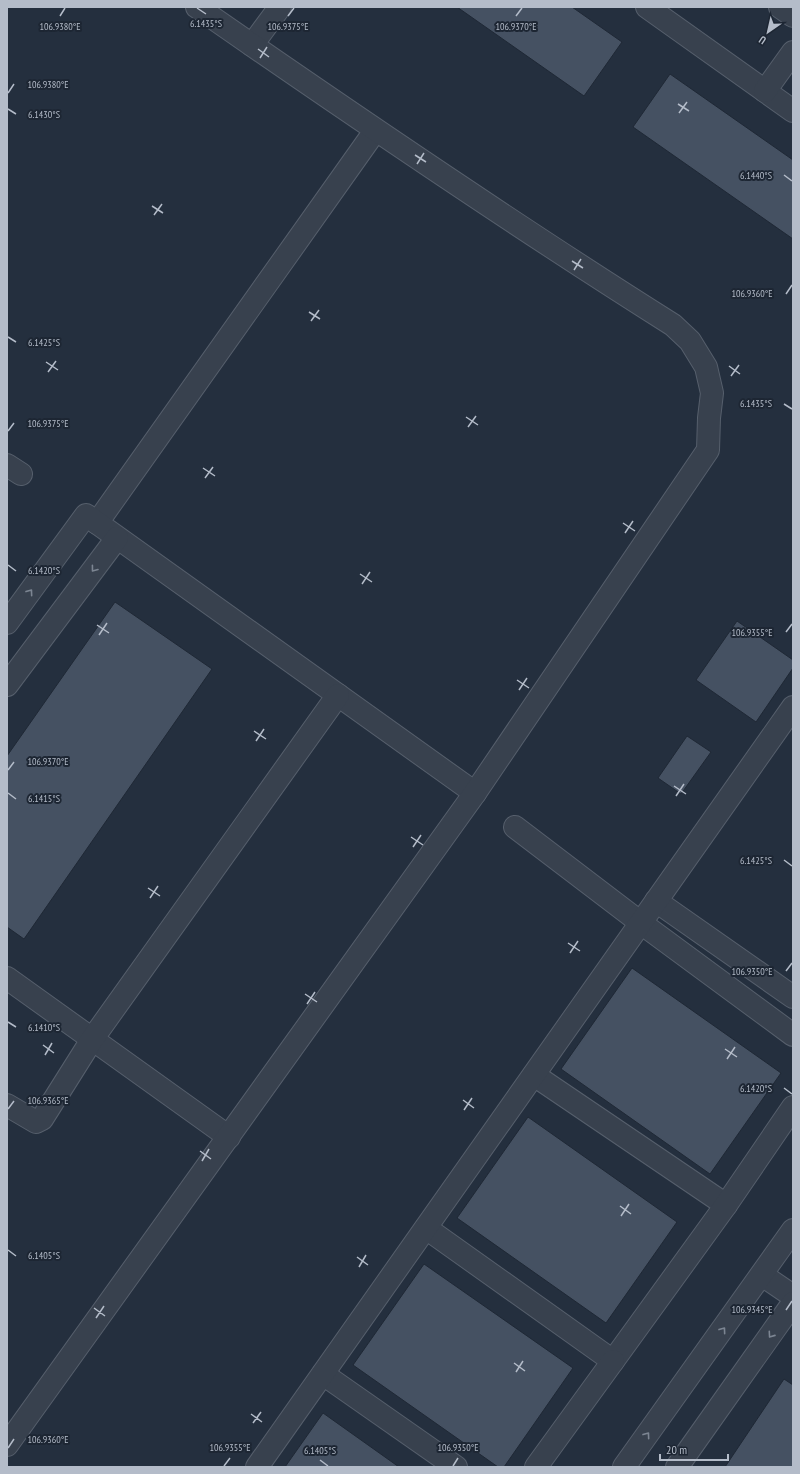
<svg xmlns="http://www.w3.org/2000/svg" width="800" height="1474" font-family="'PT Sans Narrow',sans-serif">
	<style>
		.building { fill: #455162; stroke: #1f2835 }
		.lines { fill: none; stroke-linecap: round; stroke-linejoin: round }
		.minor-casing { stroke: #565f6c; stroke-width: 24 }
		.minor { stroke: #38414e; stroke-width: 22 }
		.oneway { stroke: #7c8592 }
		.ticks { fill: none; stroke: #b4bcc9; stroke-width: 1.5 }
		.ticks-label { font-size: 10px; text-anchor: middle; fill: #b4bcc9; stroke: #1d2633; stroke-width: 4; stroke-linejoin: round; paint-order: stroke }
	</style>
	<rect width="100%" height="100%" fill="#242f3e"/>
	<!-- building -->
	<g class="building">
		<polygon points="457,7 572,7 622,42 584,96"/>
		<polygon points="670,74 793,160 793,239 633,127"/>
		<polygon points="115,602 212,669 24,939 7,927 7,756"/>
		<polygon points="737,621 793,660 793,668 756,722 696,680"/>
		<polygon points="687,736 711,752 681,794 658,778"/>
		<polygon points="632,968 781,1073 710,1174 561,1069"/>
		<polygon points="528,1117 677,1222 606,1323 457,1218"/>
		<polygon points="424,1264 573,1368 504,1467 498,1467 353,1365"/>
		<polygon points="784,1379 793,1385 793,1467 725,1467"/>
		<polygon points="323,1413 399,1467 285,1467"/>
	</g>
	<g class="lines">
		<defs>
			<g id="minor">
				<polyline points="647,7 793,111"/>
				<polyline points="780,7 793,16"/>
				<polyline points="252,45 280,7"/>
				<polyline points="765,91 793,52"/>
				<polyline points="7,465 21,474"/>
				<polyline points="97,523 375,131"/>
				<polyline points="7,623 86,515 475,793"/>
				<polyline points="7,685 117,538"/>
				<polyline points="515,827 641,923 793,1035"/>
				<polyline points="656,901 793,997"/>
				<polyline points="7,978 229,1137"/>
				<polyline points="534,1075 726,1205"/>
				<polyline points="7,1105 36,1122 42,1119 93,1038 338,695"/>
				<polyline points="426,1228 613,1361 726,1205 793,1107"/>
				<polyline points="762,1275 793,1296"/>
				<polyline points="323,1374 456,1467"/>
				<path d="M7 1445 475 793 708 450 709 418 712 393 706 367 690 341 673 325C511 223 354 116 197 7"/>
				<polyline points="257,1467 793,707"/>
				<polyline points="536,1467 613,1361"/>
				<polyline points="624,1467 793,1230"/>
				<polyline points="677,1467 793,1303"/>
			</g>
		</defs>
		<!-- minor casing -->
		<use href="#minor" class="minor-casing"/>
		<!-- minor -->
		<use href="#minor" class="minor"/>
	</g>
	<!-- one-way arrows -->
	<defs><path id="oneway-chevron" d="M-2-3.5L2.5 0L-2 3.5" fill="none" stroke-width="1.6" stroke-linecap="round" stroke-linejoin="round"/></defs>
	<g class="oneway">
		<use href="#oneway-chevron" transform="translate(94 569) rotate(127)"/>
		<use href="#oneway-chevron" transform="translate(30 592) rotate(-54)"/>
		<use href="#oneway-chevron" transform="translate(723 1330) rotate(-54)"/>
		<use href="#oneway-chevron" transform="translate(771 1335) rotate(125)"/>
		<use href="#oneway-chevron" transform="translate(647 1435) rotate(-54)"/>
	</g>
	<!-- ticks -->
	<path class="ticks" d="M197 8 206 14M60 16 65 8M288 16 294 8M516 16 522 8M258 49 269 57M260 58 267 47M8 93 14 84M678 104 689 111M8 109 16 114M679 113 687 102M415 155 426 162M417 164 424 153M784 175 792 181M152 206 163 213M154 215 162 204M572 261 583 268M574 270 581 259M786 294 792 285M309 312 320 319M311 321 319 310M8 337 16 342M46 362 58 370M729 366 740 374M48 372 56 361M731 376 739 365M784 404 792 409M466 417 478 425M468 427 476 416M8 431 14 423M203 468 215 476M205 478 213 467M623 523 635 531M625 533 633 521M8 565 16 571M360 574 372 582M362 584 370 572M97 625 109 633M786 632 792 624M99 635 107 623M517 680 529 688M519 690 527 678M254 731 266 739M256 741 264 729M8 770 14 762M674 786 686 794M8 793 16 799M676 796 684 784M411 837 423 845M413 847 421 835M784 860 792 866M148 888 160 896M150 898 158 886M568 943 580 951M570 953 578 941M786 971 792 963M305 994 317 1002M307 1004 315 992M8 1022 16 1027M43 1045 54 1053M725 1049 737 1057M45 1055 52 1043M727 1059 735 1047M784 1088 792 1094M463 1100 474 1108M8 1109 14 1101M464 1110 472 1098M200 1151 211 1159M202 1161 209 1149M620 1206 631 1214M621 1216 629 1204M8 1250 16 1256M357 1257 368 1265M359 1267 366 1255M94 1308 105 1316M786 1310 792 1301M96 1318 104 1306M514 1363 525 1371M516 1372 523 1361M251 1414 262 1422M253 1423 261 1412M8 1448 14 1439M320 1460 328 1466M224 1466 230 1458M453 1466 458 1458"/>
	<g class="ticks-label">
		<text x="206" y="27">6.1435°S</text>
		<text x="60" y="30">106.9380°E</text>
		<text x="288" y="30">106.9375°E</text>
		<text x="516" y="30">106.9370°E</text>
		<text x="48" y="88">106.9380°E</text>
		<text x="44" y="118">6.1430°S</text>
		<text x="756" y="179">6.1440°S</text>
		<text x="752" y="297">106.9360°E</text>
		<text x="44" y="346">6.1425°S</text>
		<text x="756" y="407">6.1435°S</text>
		<text x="48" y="427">106.9375°E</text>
		<text x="44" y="574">6.1420°S</text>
		<text x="752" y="636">106.9355°E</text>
		<text x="48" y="765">106.9370°E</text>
		<text x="44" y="802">6.1415°S</text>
		<text x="756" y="864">6.1425°S</text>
		<text x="752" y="975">106.9350°E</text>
		<text x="44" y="1031">6.1410°S</text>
		<text x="756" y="1092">6.1420°S</text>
		<text x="48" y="1104">106.9365°E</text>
		<text x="44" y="1259">6.1405°S</text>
		<text x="752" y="1313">106.9345°E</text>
		<text x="48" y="1443">106.9360°E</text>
		<text x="230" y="1451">106.9355°E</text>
		<text x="458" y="1451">106.9350°E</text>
		<text x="320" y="1454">6.1405°S</text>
	</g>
	<!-- border -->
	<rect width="800" height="1474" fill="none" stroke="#b4bcc9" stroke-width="16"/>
	<!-- north arrow -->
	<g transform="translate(768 32) rotate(214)" stroke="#1d2633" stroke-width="3" paint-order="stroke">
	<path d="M0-3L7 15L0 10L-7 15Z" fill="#b4bcc9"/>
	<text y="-6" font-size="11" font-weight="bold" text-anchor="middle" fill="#b4bcc9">U</text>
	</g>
	<!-- scale -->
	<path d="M660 1454v6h68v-6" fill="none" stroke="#b4bcc9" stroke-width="2"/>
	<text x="666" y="1454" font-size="12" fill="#b4bcc9" stroke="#1d2633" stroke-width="3" paint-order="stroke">20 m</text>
</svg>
